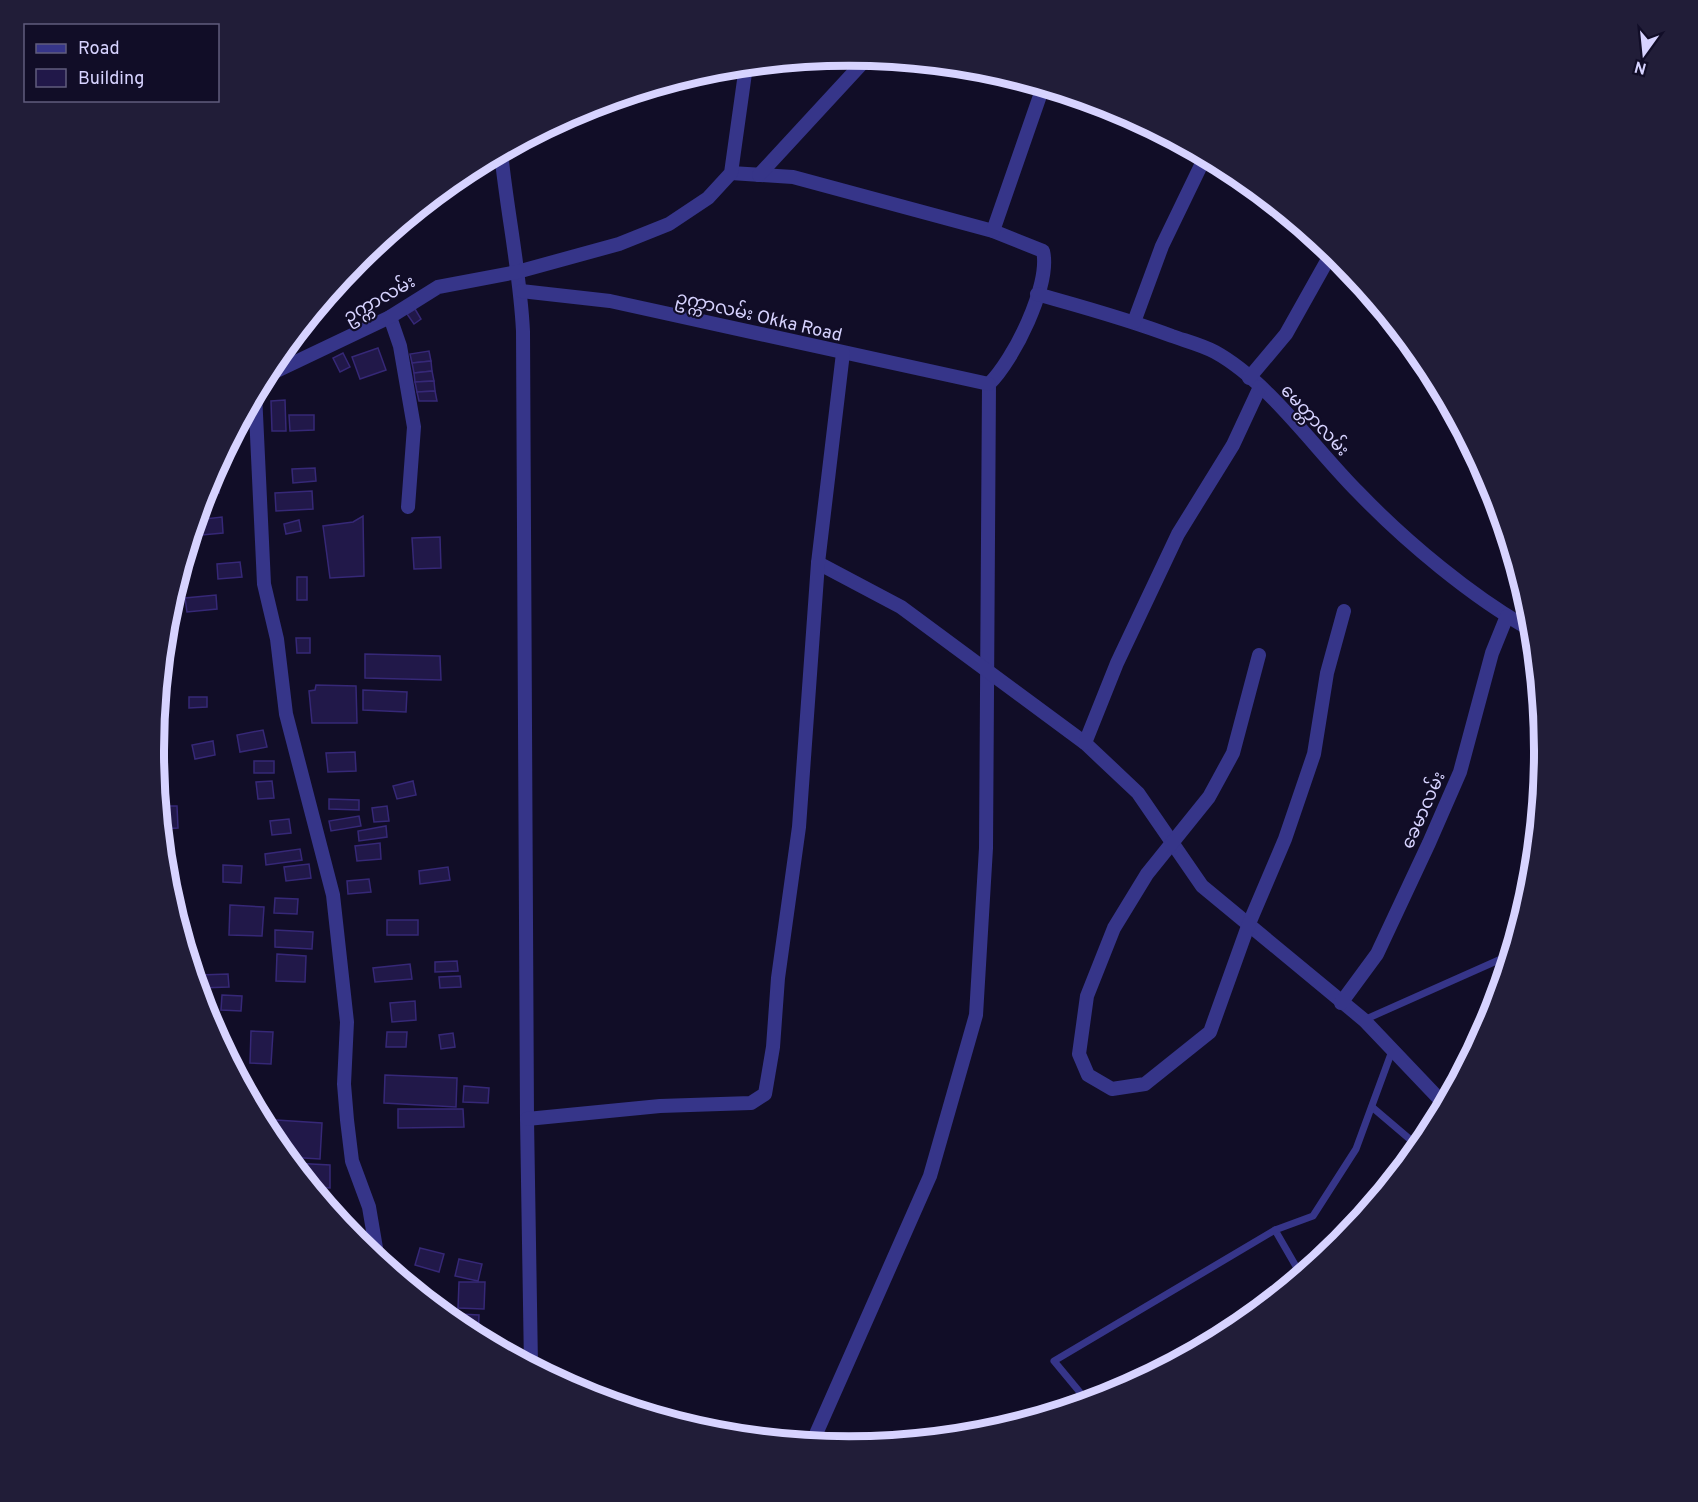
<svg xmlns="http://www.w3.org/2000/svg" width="1698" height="1502" font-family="Overpass,'Noto Sans Myanmar',sans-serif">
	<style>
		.building { fill: #211849; stroke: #362877; stroke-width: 1.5 }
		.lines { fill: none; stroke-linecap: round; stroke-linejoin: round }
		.lane { stroke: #363589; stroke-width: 7 }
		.street { stroke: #363589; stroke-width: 14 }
		.labels { text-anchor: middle; stroke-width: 4.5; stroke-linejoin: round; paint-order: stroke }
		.street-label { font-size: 18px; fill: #d7d3ff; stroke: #110d27 }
		.rim { fill: none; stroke: #d7d3ff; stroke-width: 8 }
	</style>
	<rect width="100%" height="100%" fill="#110d27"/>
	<!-- building -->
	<g class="building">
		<polygon points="415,309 421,319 414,324 407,314"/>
		<polygon points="378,348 386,370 360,379 352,357"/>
		<polygon points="429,351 431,361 412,363 410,354"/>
		<polygon points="343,353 350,367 340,372 333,358"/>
		<polygon points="431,361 432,371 414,373 412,363"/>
		<polygon points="432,371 434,381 415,382 414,373"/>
		<polygon points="434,381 435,391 417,392 415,382"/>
		<polygon points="435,391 437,401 419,401 417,392"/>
		<polygon points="285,400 286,431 272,431 271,401"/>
		<polygon points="289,415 314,415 314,430 290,431"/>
		<polygon points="222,455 230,456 229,467 216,466"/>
		<polygon points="315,468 316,481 293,483 292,469"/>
		<polygon points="209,480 219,480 219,493 204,492"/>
		<polygon points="312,491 313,509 276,511 275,493"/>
		<polygon points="363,516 364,576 330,578 323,526 353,522"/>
		<polygon points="222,517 223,533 191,536 196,520"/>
		<polygon points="299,520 301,531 286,534 284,524"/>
		<polygon points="440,537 441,568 414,569 412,538"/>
		<polygon points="240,562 242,577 218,579 217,564"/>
		<rect x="297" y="577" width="10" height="23"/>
		<polygon points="216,595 217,609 187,612 185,598"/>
		<polygon points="296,638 310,638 310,653 297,653"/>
		<polygon points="365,654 440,656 441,680 365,678"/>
		<polygon points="316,685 356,686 357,723 312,723 309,691 315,690"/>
		<polygon points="363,690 407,692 406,712 363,710"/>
		<polygon points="189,697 207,697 207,707 189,708"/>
		<polygon points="263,730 267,747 240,752 237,735"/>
		<polygon points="213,741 215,755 195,759 192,745"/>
		<polygon points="355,752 356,771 328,772 326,753"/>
		<rect x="254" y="761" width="20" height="12"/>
		<polygon points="272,781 274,798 258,799 256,782"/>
		<polygon points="413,781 416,795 397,799 393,786"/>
		<polygon points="329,799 359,800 359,810 329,809"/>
		<polygon points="161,806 177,806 178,828 162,829"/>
		<polygon points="387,806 389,821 374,822 372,808"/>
		<polygon points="359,816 361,826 331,831 329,821"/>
		<polygon points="289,819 291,833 272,835 270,821"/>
		<polygon points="386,826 387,837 359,841 358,831"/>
		<polygon points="380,843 381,859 357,861 355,846"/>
		<polygon points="300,849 302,860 266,865 265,854"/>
		<polygon points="309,864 311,878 286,881 284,867"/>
		<polygon points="223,865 242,866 241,883 223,882"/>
		<polygon points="448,867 450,880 420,884 419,871"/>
		<polygon points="369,879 371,892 348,894 347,881"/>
		<polygon points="275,898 298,899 297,914 274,913"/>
		<polygon points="230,905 264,907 262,936 229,935"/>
		<polygon points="173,908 184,909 183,930 180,930"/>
		<rect x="387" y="920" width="31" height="15"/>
		<polygon points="275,930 313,932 312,949 275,947"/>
		<polygon points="277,954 306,956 305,982 276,981"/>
		<polygon points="457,961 458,971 435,972 435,962"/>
		<polygon points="410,964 412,979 375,982 373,968"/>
		<polygon points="228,974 229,987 199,988 199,975"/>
		<polygon points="460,976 461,987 440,988 439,977"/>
		<polygon points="222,995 242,996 241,1011 221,1010"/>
		<polygon points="415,1001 416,1020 392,1022 390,1003"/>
		<polygon points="251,1031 273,1032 271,1064 250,1063"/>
		<polygon points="387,1032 407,1032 406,1047 386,1047"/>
		<polygon points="453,1033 455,1047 441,1049 439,1035"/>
		<polygon points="385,1075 457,1078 456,1107 384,1103"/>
		<polygon points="464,1086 489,1088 488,1103 463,1102"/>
		<polygon points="398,1109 463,1109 464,1127 398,1128"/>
		<polygon points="261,1119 322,1123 320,1159 287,1157 271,1137"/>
		<polygon points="292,1163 330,1165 330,1188 311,1187"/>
		<polygon points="420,1248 444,1254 439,1272 415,1265"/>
		<polygon points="459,1259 482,1264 478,1281 455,1276"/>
		<polygon points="459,1282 485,1282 484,1309 458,1308"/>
		<polygon points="459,1314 479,1315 478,1338 458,1326"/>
	</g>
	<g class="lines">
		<!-- lane -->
		<g class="lane">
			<polyline points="1364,1020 1510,955"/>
			<polyline points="1372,1107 1419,1147"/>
			<polyline points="1275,1230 1301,1275"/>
			<polyline points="1088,1402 1054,1361 1275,1230 1313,1216 1356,1149 1392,1051"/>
		</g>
		<!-- street -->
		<g class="street">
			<path d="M501 152C507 212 520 271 523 331L527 1119 531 1366"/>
			<path d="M731 173 793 177 993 231 1043 251C1051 285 1013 361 989 384L986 848 976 1015 930 1176 812 1443"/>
			<polyline points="759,175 868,57"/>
			<polyline points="993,231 1043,87"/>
			<polyline points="521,291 610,301 989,384"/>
			<path d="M1037 294C1083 307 1128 319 1172 336 1186 341 1202 345 1215 352 1268 381 1315 449 1358 492 1405 541 1473 598 1533 631"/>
			<polyline points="390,317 400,346 414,427 408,507"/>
			<polyline points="1134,322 1162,246 1205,157"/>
			<polyline points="264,377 390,317 438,287 517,272 619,244 669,224 708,198 731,173 746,66"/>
			<polyline points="1249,378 1286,334 1332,252"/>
			<polyline points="255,393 264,584 277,639 286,714 333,895 347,1022 344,1084 347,1120 352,1161 369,1207 378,1260"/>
			<polyline points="818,563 901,607 1085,743 1138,793 1202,886 1364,1020 1445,1105"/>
			<polyline points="1259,655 1233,753 1209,797 1147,874 1114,928 1087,996 1079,1054 1088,1075 1112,1089 1145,1084 1210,1032 1248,926 1285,839 1314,754 1327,673 1344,611"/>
			<polyline points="1085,743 1117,663 1178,534 1233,445 1260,387"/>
			<polyline points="1341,1003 1377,954 1429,843 1460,772 1492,653 1507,616"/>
			<polyline points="527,1119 660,1106 751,1103 765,1094 773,1047 778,978 799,827 818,563 843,353"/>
		</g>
	</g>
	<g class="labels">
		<!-- street labels -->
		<g class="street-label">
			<text transform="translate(379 299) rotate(-29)" y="6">ဥက္ကာလမ်း</text>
			<text transform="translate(759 316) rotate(13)" y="6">ဥက္ကာလမ်း Okka Road</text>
			<text transform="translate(1315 420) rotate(47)" y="6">မေတ္တာလမ်း</text>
			<text transform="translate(1423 810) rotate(-66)" y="6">ခေမာလမ်း</text>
		</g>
	</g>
	<!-- crop -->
	<path d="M0 0H1698V1502H0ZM164 751a685 685 0 1 1 1370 0a685 685 0 1 1-1370 0Z" fill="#211d38" fill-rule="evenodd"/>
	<path class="rim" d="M164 751a685 685 0 1 1 1370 0a685 685 0 1 1-1370 0Z"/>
	<!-- legend -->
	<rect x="24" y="24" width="195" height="78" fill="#110d27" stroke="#605c7d" stroke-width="1.5"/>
	<rect x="36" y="44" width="30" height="9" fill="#363589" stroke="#605c7d" stroke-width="1.5"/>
	<text x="78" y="54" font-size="18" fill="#d7d3ff">Road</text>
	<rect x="36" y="69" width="30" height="18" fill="#211849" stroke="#605c7d" stroke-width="1.5"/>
	<text x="78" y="84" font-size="18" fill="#d7d3ff">Building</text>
	<!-- north arrow -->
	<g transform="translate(1644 54) rotate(195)" stroke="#110d27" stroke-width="4.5" paint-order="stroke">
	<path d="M0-4.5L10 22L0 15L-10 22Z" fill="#d7d3ff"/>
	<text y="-9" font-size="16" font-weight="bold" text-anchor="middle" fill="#d7d3ff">N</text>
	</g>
</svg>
